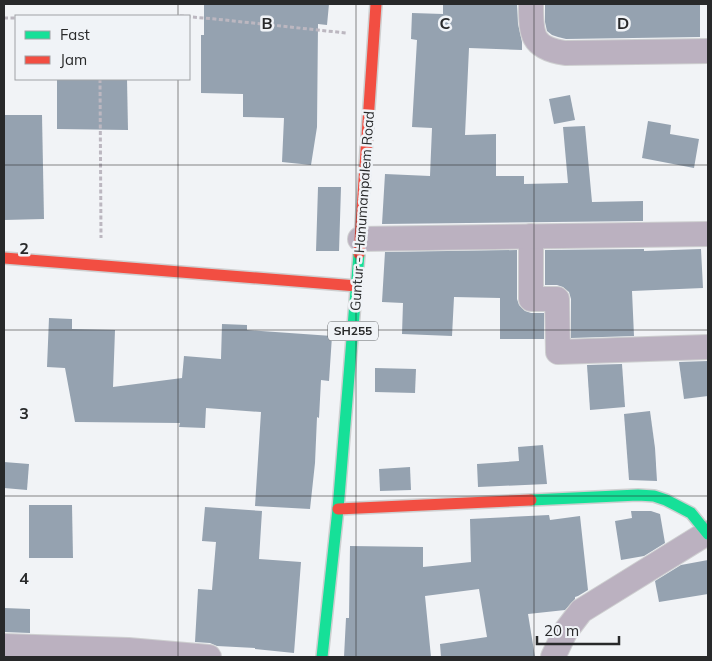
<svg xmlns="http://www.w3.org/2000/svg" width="712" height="661" font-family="Mulish,sans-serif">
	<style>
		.building { fill: #95a2b0 }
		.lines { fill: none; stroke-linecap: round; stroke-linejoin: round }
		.street-casing { stroke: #cecfd0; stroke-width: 26 }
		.fast-casing { stroke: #cecfd0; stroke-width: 14 }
		.jam-casing { stroke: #cecfd0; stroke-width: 14 }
		.path { stroke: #bcb7c0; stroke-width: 3; stroke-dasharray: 4 2.5; stroke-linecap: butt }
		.street { stroke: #bbb1c0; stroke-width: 24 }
		.fast { stroke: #16e098; stroke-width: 11 }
		.jam { stroke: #f24e42; stroke-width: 11 }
		.grid { fill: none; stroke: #28292a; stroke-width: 1; stroke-opacity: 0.55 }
		.labels { text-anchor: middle; stroke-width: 5; stroke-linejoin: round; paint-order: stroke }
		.shield { fill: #f0f3f7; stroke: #646668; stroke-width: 1 }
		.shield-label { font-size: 12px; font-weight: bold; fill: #28292a }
		.street-label { font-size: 14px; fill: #28292a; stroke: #f0f3f7 }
		.grid-label { font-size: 16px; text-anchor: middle; font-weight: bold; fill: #28292a; stroke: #f0f3f7; stroke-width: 5; stroke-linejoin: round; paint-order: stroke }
	</style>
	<rect width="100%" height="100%" fill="#f1f3f6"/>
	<!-- building -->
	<g class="building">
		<polygon points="204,4 329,4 327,25 318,24 317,127 311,165 282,162 284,118 243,117 243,94 201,93 201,35 204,35"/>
		<polygon points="443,4 517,4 518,24 522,42 522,50 469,48 465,135 496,134 496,176 524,176 524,184 568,183 563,127 585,126 592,202 643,201 643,221 382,224 385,174 430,176 432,128 412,127 417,40 411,39 412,13 443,14"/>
		<polygon points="545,4 700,4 700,37 566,39 558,37 552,35 547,31 545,22"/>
		<polygon points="57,79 127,79 128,130 57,129"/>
		<polygon points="570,95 575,120 554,124 549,99"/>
		<polygon points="4,115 42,115 44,219 4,220"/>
		<polygon points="648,121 671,125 670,134 699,139 694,168 642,158"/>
		<polygon points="318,187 341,187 339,251 316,251"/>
		<polygon points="644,249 644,251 701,249 703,288 632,291 634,336 571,338 571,299 569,292 563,287 557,285 545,285 545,250"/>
		<polygon points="517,250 517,299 519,305 525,311 531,313 544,313 544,339 500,339 500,298 454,297 452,336 402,334 403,303 382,302 385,252"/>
		<polygon points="49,318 72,319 72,329 115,330 113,387 182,378 184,356 221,359 222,324 247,325 247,330 332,336 329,381 321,380 319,418 317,417 315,463 310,509 255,506 261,412 206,408 205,428 179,427 180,423 75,422 65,368 47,367"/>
		<polygon points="708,361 708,396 684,399 679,362"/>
		<polygon points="622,364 625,407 590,410 587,365"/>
		<polygon points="375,368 416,369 415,393 375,392"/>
		<polygon points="650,411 655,448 657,481 629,480 624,414"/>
		<polygon points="543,445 547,484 478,487 477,464 519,461 518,447"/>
		<polygon points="4,462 29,464 27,490 4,488"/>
		<polygon points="410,467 411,490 380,491 379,469"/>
		<polygon points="29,505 72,505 73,558 29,558"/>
		<polygon points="205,507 262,511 259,559 301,562 294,653 255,649 255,648 217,646 210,643 195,642 198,589 212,590 216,542 202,541"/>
		<polygon points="631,511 651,511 660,514 665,543 644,556 621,560 615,521 632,518"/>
		<polygon points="549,515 550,520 580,516 588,590 578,596 575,597 575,599 565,610 528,614 535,657 441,657 440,644 487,637 479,589 425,596 431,657 344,657 346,618 349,618 350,546 423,547 423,567 471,562 470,519"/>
		<polygon points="708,560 708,594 659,602 655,581 681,565"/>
		<polygon points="4,608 30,609 30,633 4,632"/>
	</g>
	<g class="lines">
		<defs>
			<g id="street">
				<path d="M531 4C531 34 531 48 565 53L708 51"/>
				<polyline points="531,236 531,299 557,299 558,352 708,347"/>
				<polyline points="360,239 708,234"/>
				<polyline points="4,646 128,650 209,657"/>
				<polyline points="553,657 565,632 581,611 707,533"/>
			</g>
			<g id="fast">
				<polyline points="531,500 638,495 654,496 666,500 691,513 708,534"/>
				<polyline points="322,657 338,509 359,254"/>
			</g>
			<g id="jam">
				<polyline points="359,254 376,4"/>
				<polyline points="4,258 357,286"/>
				<polyline points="338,509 531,500"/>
			</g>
		</defs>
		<!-- street casing -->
		<use href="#street" class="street-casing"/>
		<!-- fast casing -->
		<use href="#fast" class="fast-casing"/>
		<!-- jam casing -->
		<use href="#jam" class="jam-casing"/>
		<!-- path -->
		<g class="path">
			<polyline points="180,16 215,19 346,33"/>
			<polyline points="4,18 16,18"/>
			<polyline points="100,79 101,238"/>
		</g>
		<!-- street -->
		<use href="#street" class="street"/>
		<!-- fast -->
		<use href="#fast" class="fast"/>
		<!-- jam -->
		<use href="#jam" class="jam"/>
	</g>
	<!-- grid -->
	<path class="grid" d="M178 4V16M356 4V657M534 4V657M178 79V657M4 165H708M4 330H708M4 496H708"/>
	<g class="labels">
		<!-- shield labels -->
		<rect class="shield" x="328" y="321.5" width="50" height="19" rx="4"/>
		<g class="shield-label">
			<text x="353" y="335">SH255</text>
		</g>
		<!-- street labels -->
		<g class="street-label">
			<text transform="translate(362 211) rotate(-86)" y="5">Guntur - Hanumanpalem Road</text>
		</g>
	</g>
	<g class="grid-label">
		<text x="267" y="29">B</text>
		<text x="445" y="29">C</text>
		<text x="623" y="29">D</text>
		<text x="24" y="254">2</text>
		<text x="24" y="419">3</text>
		<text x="24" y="584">4</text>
	</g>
	<!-- border -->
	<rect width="712" height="661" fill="none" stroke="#28292a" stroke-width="10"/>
	<!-- legend -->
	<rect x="15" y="15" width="175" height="65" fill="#f0f3f7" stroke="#a0a2a5"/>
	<rect x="25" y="31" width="25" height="8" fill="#16e098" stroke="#a0a2a5"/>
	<text x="60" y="40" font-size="15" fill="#28292a">Fast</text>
	<rect x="25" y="56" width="25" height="8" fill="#f24e42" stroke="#a0a2a5"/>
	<text x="60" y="65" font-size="15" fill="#28292a">Jam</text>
	<!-- scale -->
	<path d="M537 636v8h82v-8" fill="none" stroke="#28292a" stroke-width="2.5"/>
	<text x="544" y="636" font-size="15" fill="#28292a" stroke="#f0f3f7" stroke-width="4" paint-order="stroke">20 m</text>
</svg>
